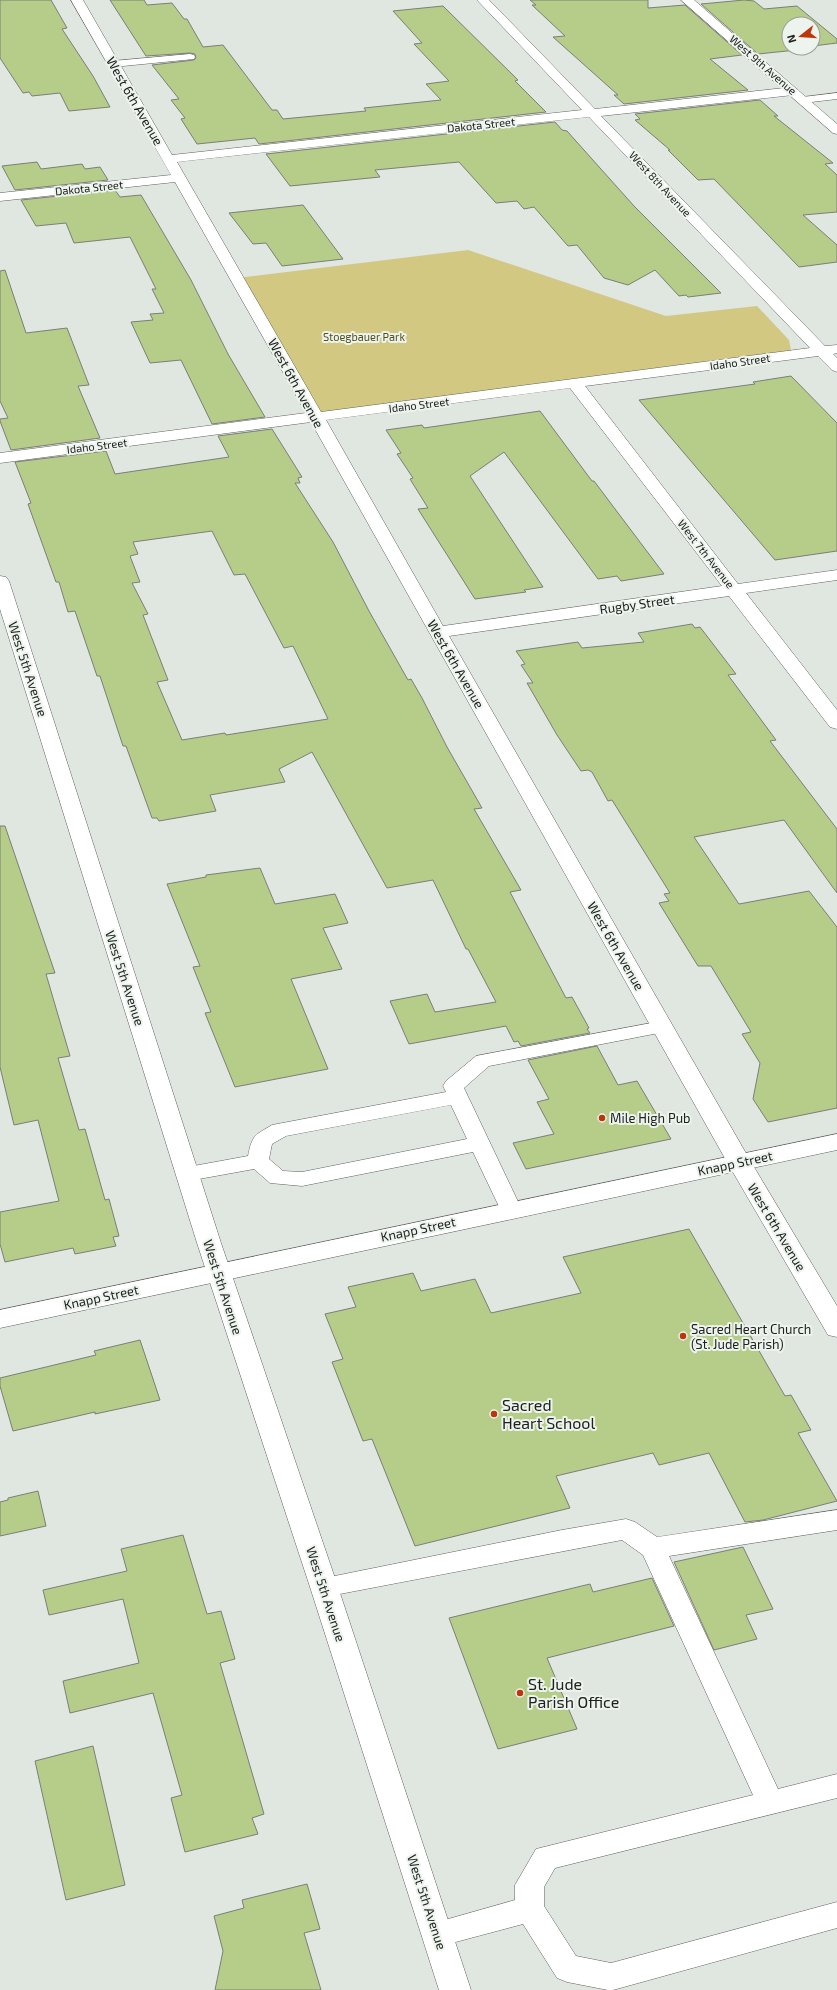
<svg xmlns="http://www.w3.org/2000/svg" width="837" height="1990" font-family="'Exo 2',sans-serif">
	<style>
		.green { fill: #d2c881 }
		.building { fill: #b6cd8a; stroke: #7c7e78; fill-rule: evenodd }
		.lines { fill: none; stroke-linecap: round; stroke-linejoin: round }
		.service-casing { stroke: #5d625d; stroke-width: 1 }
		.minor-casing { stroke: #5d625d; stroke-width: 1 }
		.tertiary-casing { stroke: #5d625d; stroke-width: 1 }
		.secondary-casing { stroke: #5d625d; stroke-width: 1 }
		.service { fill: #fff; fill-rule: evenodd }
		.minor { fill: #fff; fill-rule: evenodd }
		.tertiary { fill: #fff; fill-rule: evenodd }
		.secondary { fill: #fff; fill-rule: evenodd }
		.poi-dot { fill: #be350b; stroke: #edf3ed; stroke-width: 1.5 }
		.labels { text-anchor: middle; stroke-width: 4; stroke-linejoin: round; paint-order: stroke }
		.far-street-label { font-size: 11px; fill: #202220; stroke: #edf3ed }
		.far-park-label { font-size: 11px; fill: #564f19; stroke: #edf3ed }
		.street-label { font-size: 13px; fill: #202220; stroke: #edf3ed }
		.poi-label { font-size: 13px; fill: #202220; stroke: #edf3ed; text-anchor: start }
		.near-poi-label { font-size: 16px; fill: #202220; stroke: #edf3ed; text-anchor: start }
	</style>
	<rect width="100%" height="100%" fill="#e0e6e0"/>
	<!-- green -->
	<polygon class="green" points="468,250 666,316 757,306 789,340 792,355 316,418 237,278"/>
	<!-- building -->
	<g class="building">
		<polygon points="0,0 51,0 67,28 62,29 93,76 110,107 69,111 60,93 32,96 29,92 23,93 0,58"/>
		<polygon points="110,0 144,0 147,5 172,3 184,19 187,19 203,47 223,45 272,110 277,110 283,119 366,111 364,108 441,100 426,84 449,81 414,44 422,43 393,11 443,6 518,80 515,81 546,112 259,144 255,138 197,144 181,119 185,118 171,100 179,99 152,65 194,60 196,58 195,54 190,53 146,56"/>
		<polygon points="530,0 648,0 648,8 685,5 742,55 710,59 748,90 624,104 614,95 618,95 553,37 565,36 532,5 536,5"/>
		<polygon points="744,0 754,1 764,9 797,6 837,39 837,43 813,46 813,24 789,24 789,48 806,49 758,54 701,4"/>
		<polygon points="760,100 778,116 774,116 833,163 825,164 837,175 837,212 803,215 837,245 837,262 799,267 714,179 698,180 668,150 670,150 635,120 640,119 635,114"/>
		<polygon points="555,122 562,130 567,131 634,206 721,293 688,297 686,295 679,296 655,270 628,285 604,278 577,245 568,246 534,207 524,209 517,201 496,203 459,162 375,170 380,177 290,186 266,154"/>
		<polygon points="37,162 41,169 82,164 85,169 100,167 108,180 15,190 2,166"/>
		<polygon points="115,190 120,197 141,195 191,280 228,354 265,417 212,424 181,360 150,363 131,322 153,320 150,314 164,313 152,289 156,289 130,237 74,243 66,223 36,226 21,200"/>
		<polygon points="303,205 343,259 282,266 266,243 253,244 229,213"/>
		<polygon points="5,270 26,333 67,328 89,385 78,386 100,438 11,450 0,421 0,419 8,418 0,401 0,271"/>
		<polygon points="791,376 837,423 837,551 775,560 639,400 755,384 753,382"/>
		<polygon points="540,411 592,481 594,481 664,574 621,581 617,576 598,579 504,452 470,476 543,587 524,590 526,592 475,599 418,509 428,508 410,479 413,478 397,454 401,453 386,430 422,425 424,428"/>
		<path d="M272 429 302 477 298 478 300 483H295L333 542 369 611 408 680 411 679 422 698 447 747 482 808 474 809 521 890 510 892 566 998 572 997 589 1028 587 1029 590 1033 521 1046 518 1041 514 1042 506 1026 409 1044 390 1001 427 994 435 1012 496 1002 468 949H466L433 880 387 888 312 752 279 769 285 782 210 795 216 811 159 821 157 818H152L126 746H123L100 676H97L75 611 68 612 59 582H56L28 504 31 503 15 462 106 451 115 474 229 457 218 436ZM212 531 234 575 245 574 284 648 293 646 328 719 226 735 225 733 182 740 157 682 168 680 143 615 148 614 132 583 140 582 130 556 138 554 133 542Z"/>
		<polygon points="692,624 695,628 700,627 736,674 728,675 776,740 770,741 837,829 837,893 784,820 694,837 739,904 809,891 837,927 837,1108 768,1122 753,1099 760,1063 742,1034 751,1032 711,966 698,966 659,903 669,901 664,894 670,893 612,800 608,801 592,772 588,770 581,771 557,735 527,683 533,683 521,665 525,664 516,651 578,642 582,648 644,642 638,633"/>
		<polygon points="0,826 5,826 55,973 46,974 70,1056 58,1058 79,1130 85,1129 105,1200 109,1199 119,1236 113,1237 116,1246 75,1254 73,1248 5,1262 0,1244 0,1212 59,1201 38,1120 14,1125 0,1067"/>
		<polygon points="260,868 275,904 335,894 348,923 323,928 342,969 291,979 328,1069 235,1087 205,1013 211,1012 193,967 200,966 167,884 206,877 206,875"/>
		<polygon points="597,1046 618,1085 637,1081 671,1139 526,1169 513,1143 554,1134 537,1102 549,1099 528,1060"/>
		<polygon points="689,1229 785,1396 791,1395 811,1430 798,1433 837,1501 763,1520 745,1522 709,1453 659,1465 653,1453 556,1476 570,1508 415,1546 372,1439 363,1441 332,1362 343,1359 325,1314 356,1307 348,1287 413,1273 421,1291 475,1279 491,1313 581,1293 563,1257"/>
		<polygon points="140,1340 160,1400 95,1414 95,1412 13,1431 0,1386 0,1378 96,1355 94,1351"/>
		<polygon points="38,1491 46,1526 0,1536 0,1502 8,1500 8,1498"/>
		<polygon points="183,1535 207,1614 221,1611 235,1659 220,1663 264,1814 252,1818 258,1834 185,1852 171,1798 182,1795 153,1693 70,1713 63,1681 139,1663 123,1599 49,1615 43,1590 127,1571 121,1549"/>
		<polygon points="743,1547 773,1609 746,1615 757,1639 714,1650 674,1562"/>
		<polygon points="652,1578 674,1626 547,1658 577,1729 498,1749 449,1618 590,1584 593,1592"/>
		<polygon points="93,1746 125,1885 66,1900 35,1761"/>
		<polygon points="307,1884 320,1929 304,1933 321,1990 215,1990 223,1951 214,1916 244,1908 242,1900"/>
	</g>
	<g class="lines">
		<defs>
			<g id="service">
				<polygon points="190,54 194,55 195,57 194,59 113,67 108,64 113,61"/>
				<polygon points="837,93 837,99 803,103 797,100 803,97"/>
				<path d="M662 1021 669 1023 672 1027 669 1031 489 1066 464 1088 522 1210 519 1215 511 1218 503 1215 473 1152 302 1186 270 1183 254 1169 188 1181 180 1179 177 1174 180 1169 188 1167 248 1156C252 1135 255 1135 272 1125L446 1092 443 1086 446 1081 476 1056ZM451 1105 467 1139 302 1172 283 1171 269 1159 272 1144 286 1136Z"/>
				<polygon points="837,1510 837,1530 669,1556 778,1789 837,1774 837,1798 555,1868 544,1887 544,1906 576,1956 611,1963 837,1902 837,1928 613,1990 608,1990 567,1982 557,1978 523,1924 437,1947 427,1943 422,1934 427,1925 515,1900 515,1885 536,1849 753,1795 643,1555 622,1540 324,1597 315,1594 311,1587 315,1580 562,1530 626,1519 635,1522 657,1537"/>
			</g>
			<g id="minor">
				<path d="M71 0H83L172 155 582 110 477 0H489L595 109 793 87 799 91 793 95 601 116 825 346 837 345V353L833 354 837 358V372L832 370 818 356 585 386 738 584 837 570V580L746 593 837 710V729L830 727 729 596 449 636 751 1162 837 1306V1337L828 1335 727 1162 311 422 0 463V453L306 413 175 182 0 201V193L171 175ZM589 117 810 348 321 412 177 162ZM570 388 722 586 443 626 326 420Z"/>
				<polygon points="0,576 6,577 9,581 221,1243 338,1587 471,1990 439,1990 310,1587 197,1243 0,609"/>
			</g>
			<polygon id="tertiary" points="837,1134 837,1150 0,1328 0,1310"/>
			<polygon id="secondary" points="681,0 694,0 837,124 837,134 833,133"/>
		</defs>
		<!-- service casing -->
		<use href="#service" class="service-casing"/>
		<!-- minor casing -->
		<use href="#minor" class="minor-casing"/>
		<!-- tertiary casing -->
		<use href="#tertiary" class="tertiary-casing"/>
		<!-- secondary casing -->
		<use href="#secondary" class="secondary-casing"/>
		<!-- service -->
		<use href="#service" class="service"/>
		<!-- minor -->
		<use href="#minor" class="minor"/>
		<!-- tertiary -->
		<use href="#tertiary" class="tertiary"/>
		<!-- secondary -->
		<use href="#secondary" class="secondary"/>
	</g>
	<!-- markers -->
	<g class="poi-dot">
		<circle cx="602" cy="1118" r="4"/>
		<circle cx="683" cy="1336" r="4"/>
		<circle cx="494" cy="1414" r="4"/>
		<circle cx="520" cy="1693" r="4"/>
	</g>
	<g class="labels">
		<!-- far-street labels -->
		<g class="far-street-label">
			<text transform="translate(763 65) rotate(41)" y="4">West 9th Avenue</text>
			<text transform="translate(481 125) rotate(-6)" y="4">Dakota Street</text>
			<text transform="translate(660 184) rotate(47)" y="4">West 8th Avenue</text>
			<text transform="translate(89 188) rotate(-6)" y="4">Dakota Street</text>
			<text transform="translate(740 362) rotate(-8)" y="4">Idaho Street</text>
			<text transform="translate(419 405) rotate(-7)" y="4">Idaho Street</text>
			<text transform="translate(97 446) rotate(-7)" y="4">Idaho Street</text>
			<text transform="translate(706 554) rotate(52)" y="4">West 7th Avenue</text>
		</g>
		<!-- far-park labels -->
		<g class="far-park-label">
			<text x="364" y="341">Stoegbauer Park</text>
		</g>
		<!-- street labels -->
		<g class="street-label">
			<text transform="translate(135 101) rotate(60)" y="5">West 6th Avenue</text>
			<text transform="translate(296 383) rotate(61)" y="5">West 6th Avenue</text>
			<text transform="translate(637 604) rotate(-8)" y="5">Rugby Street</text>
			<text transform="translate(456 664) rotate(60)" y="5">West 6th Avenue</text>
			<text transform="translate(28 669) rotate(72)" y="5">West 5th Avenue</text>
			<text transform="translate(616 946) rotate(60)" y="5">West 6th Avenue</text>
			<text transform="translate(125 978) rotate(72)" y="5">West 5th Avenue</text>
			<text transform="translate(735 1163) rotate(-12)" y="5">Knapp Street</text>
			<text transform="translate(777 1227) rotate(59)" y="5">West 6th Avenue</text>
			<text transform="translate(418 1229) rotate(-12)" y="5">Knapp Street</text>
			<text transform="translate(223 1287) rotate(72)" y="5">West 5th Avenue</text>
			<text transform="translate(101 1297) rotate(-12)" y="5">Knapp Street</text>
			<text transform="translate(326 1594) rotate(72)" y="5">West 5th Avenue</text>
			<text transform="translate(427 1902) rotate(72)" y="5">West 5th Avenue</text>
		</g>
		<!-- poi labels -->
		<g class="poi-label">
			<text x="610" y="1123">Mile High Pub</text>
			<text x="691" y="1334">Sacred Heart Church<tspan x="691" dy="15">(St. Jude Parish)</tspan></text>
		</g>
		<!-- near-poi labels -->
		<g class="near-poi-label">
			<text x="502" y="1411">Sacred<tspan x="502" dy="18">Heart School</tspan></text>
			<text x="528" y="1690">St. Jude<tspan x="528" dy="18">Parish Office</tspan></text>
		</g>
	</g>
	<!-- north arrow -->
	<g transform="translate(801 36) rotate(253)"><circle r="19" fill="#edf3ed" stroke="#9b9f9b"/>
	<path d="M0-3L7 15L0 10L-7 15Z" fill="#be350b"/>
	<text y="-6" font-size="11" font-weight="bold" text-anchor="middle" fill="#202220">N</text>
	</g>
</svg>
